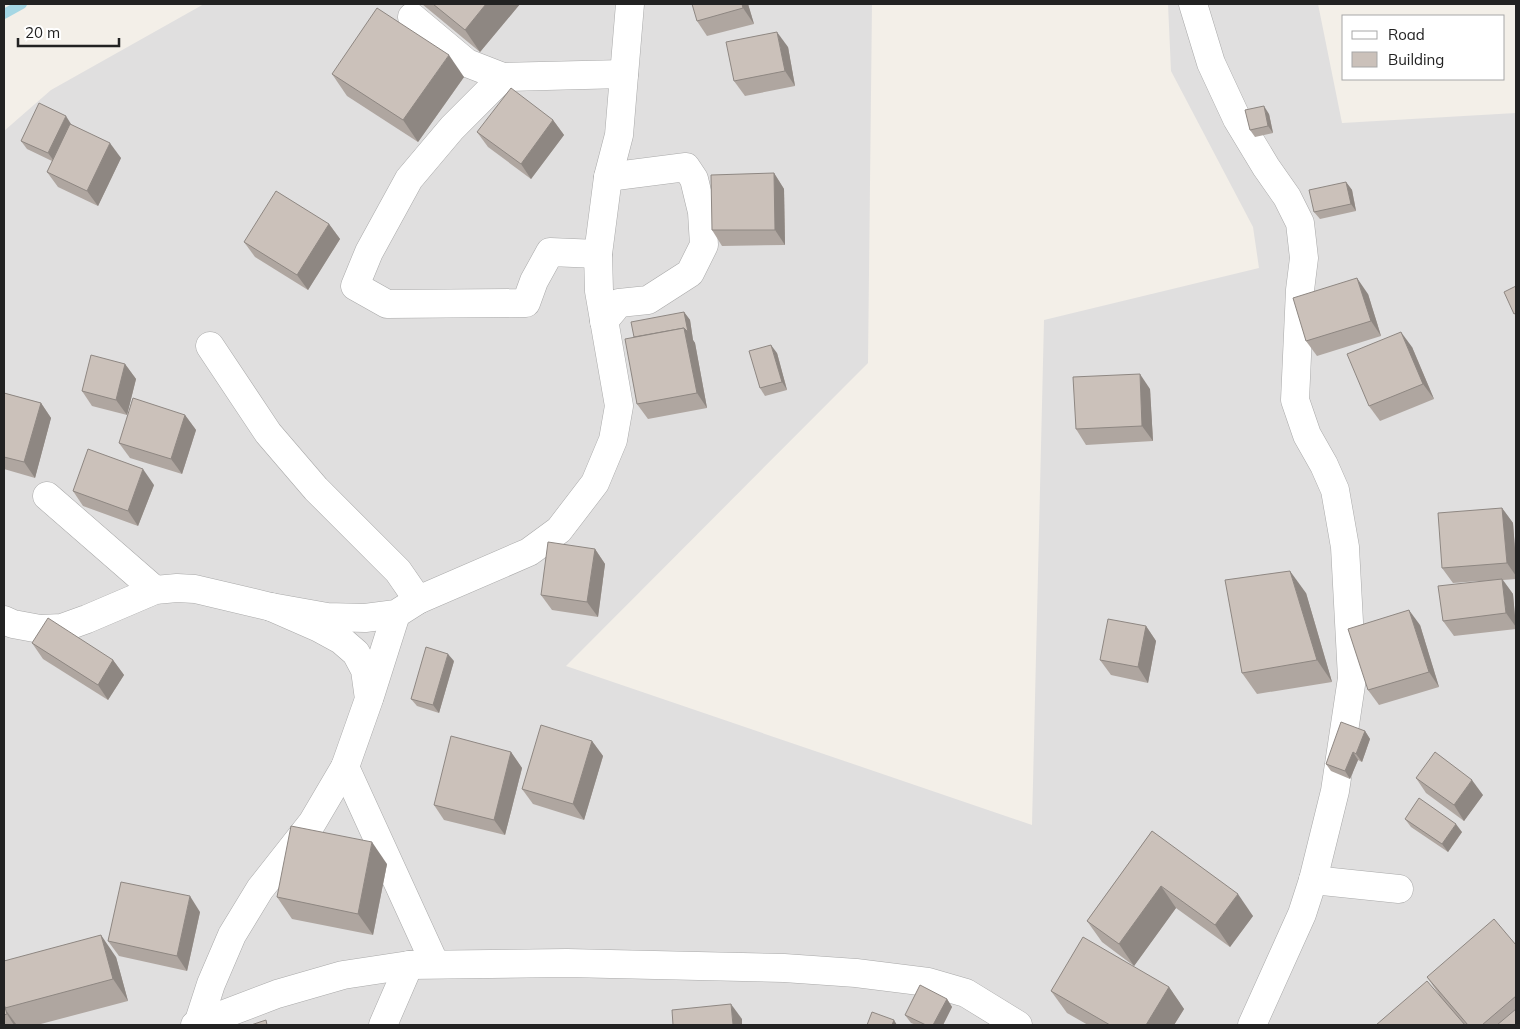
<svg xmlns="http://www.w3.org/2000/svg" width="1520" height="1029" font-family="Mulish,sans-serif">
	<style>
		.residential { fill: #e0dfdf }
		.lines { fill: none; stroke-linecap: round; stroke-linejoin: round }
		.stream { stroke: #a5d7e4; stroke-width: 10 }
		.street-casing { stroke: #a9a9a9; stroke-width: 29 }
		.street { stroke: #fff; stroke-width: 28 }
		.wall { fill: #afa6a0 }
		.shaded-wall { fill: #8e8782 }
		.building { fill: #cbc1ba; stroke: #8e8782 }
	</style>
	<rect width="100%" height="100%" fill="#f3efe8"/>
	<!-- residential -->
	<polygon class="residential" points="204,4 872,4 868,363 566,666 1032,825 1044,320 1259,268 1253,227 1171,71 1168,4 1318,4 1342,123 1516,113 1516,1025 4,1025 4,131 51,90"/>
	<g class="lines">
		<!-- stream -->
		<polyline class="stream" points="4,14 22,4"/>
		<defs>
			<g id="street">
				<polyline points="1193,4 1211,63 1237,119 1266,167 1287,197 1300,223 1304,258 1300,290 1295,400 1307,435 1324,465 1335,490 1345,547 1352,678 1335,791 1313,880 1302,914 1252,1025"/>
				<polyline points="412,17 467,63 503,77 624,74"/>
				<polyline points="503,77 452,128 409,179 369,252 355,286 387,304 526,303 534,281 550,252 598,254"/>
				<polyline points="604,321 619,303 648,300 690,273 704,245 702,212 694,179 686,167 608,177"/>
				<polyline points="210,346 268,433 316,489 398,571 418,600"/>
				<polyline points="47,496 155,590"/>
				<polyline points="271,607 327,617 365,618 396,614 418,600 529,552 559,530 595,483 613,440 619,406 599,291 598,254 608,177 619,135 630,4"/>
				<polyline points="4,620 13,624 40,629 62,628 87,619 155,590 177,588 195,589 271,607 319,628 341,640 356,653 365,670 369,699 345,767 312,823 260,889 232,935 211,984 198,1024 195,1025"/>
				<polyline points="370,696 396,614"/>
				<polyline points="345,767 435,964"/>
				<polyline points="1313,880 1399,889"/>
				<polyline points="198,1024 277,994 343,975 409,965 567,963 784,968 856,973 928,982 966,993 1018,1025"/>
				<polyline points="383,1025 409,965"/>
			</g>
		</defs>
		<!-- street casing -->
		<use href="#street" class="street-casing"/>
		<!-- street -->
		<use href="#street" class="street"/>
	</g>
	<!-- wall -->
	<g class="wall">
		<polygon points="422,4 520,4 480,52"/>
		<polygon points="748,4 754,24 707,36 697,21"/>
		<polygon points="788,47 795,86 745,96 734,81"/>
		<polygon points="332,74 464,77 418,142 347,96"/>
		<polygon points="1269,114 1273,133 1255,137 1250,130"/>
		<polygon points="553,120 564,135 531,179 488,147 477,132"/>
		<polygon points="71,124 121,158 98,206 58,187 47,172 52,161 27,149 21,141"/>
		<polygon points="774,173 784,189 785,245 722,246 712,230"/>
		<polygon points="1346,182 1352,190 1356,211 1320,219 1314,212"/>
		<polygon points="329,224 340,239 308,290 255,257 244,242"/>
		<polygon points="1368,294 1381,336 1317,356 1306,341"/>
		<polygon points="684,312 690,320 693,340 695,343 707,408 648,419 637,404 634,337"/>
		<polygon points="1412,347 1434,399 1380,421 1369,406"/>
		<polygon points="777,353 787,390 765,396 760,388"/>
		<polygon points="125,364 136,379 127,415 92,406 82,391"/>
		<polygon points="1150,389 1153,441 1086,445 1076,429"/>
		<polygon points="4,393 41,403 51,418 35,478 4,469"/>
		<polygon points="185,415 196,430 182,474 130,458 119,443"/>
		<polygon points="154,485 138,526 83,506 73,491"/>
		<polygon points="1502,508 1513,523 1516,562 1516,579 1503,580 1513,594 1516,629 1454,636 1443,621 1479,581 1453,583 1442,568"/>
		<polygon points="595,549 605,564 598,617 552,610 541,595"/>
		<polygon points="1306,593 1332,682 1257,694 1242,673"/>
		<polygon points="1420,625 1439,687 1379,705 1368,690"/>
		<polygon points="1146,626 1156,641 1148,683 1111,675 1100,660"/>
		<polygon points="32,643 113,660 124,675 108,700 43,659"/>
		<polygon points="454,661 439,713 417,706 411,699"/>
		<polygon points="1365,731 1370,739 1362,762 1358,760 1350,779 1331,771 1326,764"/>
		<polygon points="592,741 603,756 584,820 533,804 522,789"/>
		<polygon points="511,752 522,768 505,835 444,820 434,805"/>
		<polygon points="1416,778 1483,795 1464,821 1426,793"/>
		<polygon points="1405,819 1462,832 1448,852 1411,827"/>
		<polygon points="1152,831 1253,916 1230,947 1176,908 1134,966 1102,942 1087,921"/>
		<polygon points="387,864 373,935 292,919 277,897"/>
		<polygon points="200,912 187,971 119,956 108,941"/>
		<polygon points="1516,945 1516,1025 1376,1025 1440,996 1427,977"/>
		<polygon points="116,957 128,1001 37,1025 17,1025 16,1024 16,1025 4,1025 4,961"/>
		<polygon points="1169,987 1184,1009 1174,1025 1088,1025 1067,1013 1051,991"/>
		<polygon points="947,999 952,1007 943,1025 916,1025 911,1023 905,1015"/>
	</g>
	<!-- shaded-wall -->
	<g class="shaded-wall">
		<polygon points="486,4 520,4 480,52 465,30"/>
		<polygon points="742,4 748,4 754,24 743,8"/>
		<polygon points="777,32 788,47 795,86 785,71"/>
		<polygon points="449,55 464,77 418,142 403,120"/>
		<polygon points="1264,106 1269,114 1273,133 1268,126"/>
		<polygon points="66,116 71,124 54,161 48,153"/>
		<polygon points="553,120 564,135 531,179 521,164"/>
		<polygon points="110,143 121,158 98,206 87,191"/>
		<polygon points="774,173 784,189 785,245 775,230"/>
		<polygon points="1346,182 1352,190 1356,211 1351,204"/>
		<polygon points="329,224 340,239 308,290 297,275"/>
		<polygon points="1357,278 1368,294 1381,336 1371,321"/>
		<polygon points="684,312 690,320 693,340 695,343 707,408 697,393 684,328"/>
		<polygon points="1401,332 1412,347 1434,399 1423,384"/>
		<polygon points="771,345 777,353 787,390 782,382"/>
		<polygon points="125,364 136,379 127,415 116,400"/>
		<polygon points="1140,374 1150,389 1153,441 1142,426"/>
		<polygon points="41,403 51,418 35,478 24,462"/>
		<polygon points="185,415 196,430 182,474 171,459"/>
		<polygon points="143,469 154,485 138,526 128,511"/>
		<polygon points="1502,508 1513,523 1516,562 1516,576 1507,563"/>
		<polygon points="595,549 605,564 598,617 587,602"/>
		<polygon points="1290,571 1306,593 1332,682 1317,660"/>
		<polygon points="1502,579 1513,594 1516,627 1506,613"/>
		<polygon points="1409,610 1420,625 1439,687 1429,672"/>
		<polygon points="1146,626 1156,641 1148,683 1138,667"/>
		<polygon points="448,654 454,661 439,713 433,705"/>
		<polygon points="113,660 124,675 108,700 98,685"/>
		<polygon points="1365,731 1370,739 1362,762 1356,754"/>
		<polygon points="592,741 603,756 584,820 573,804"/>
		<polygon points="511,752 522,768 505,835 494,820"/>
		<polygon points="1353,752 1358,760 1350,779 1345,771"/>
		<polygon points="1472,780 1483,795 1464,821 1454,805"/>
		<polygon points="1456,824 1462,832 1448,852 1442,844"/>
		<polygon points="372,842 387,864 373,935 358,914"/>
		<polygon points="1161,886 1176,908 1134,966 1119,944"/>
		<polygon points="1238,894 1253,916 1230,947 1215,925"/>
		<polygon points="190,896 200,912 187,971 177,956"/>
		<polygon points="101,935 116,957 128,1001 113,979"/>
		<polygon points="1169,987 1184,1009 1174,1025 1146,1025"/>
		<polygon points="947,999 952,1007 943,1025 933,1025"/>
		<polygon points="731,1004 742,1019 742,1025 733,1025"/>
		<polygon points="5,1009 16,1024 16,1025 14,1025 7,1014"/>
		<polygon points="894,1020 897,1025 892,1025"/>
	</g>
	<!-- building -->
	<g class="building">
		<polygon points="433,4 486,4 465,30"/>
		<polygon points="692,4 742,4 743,8 697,21"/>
		<polygon points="377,8 449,55 403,120 332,74"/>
		<polygon points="777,32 785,71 734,81 726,42"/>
		<polygon points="511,88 553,120 521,164 477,132"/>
		<polygon points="39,103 66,116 48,153 21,141"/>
		<polygon points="1264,106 1268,126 1250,130 1245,110"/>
		<polygon points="70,124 110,143 87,191 47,172"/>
		<polygon points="774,173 775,230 712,230 711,175"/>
		<polygon points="1346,182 1351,204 1314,212 1309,190"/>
		<polygon points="276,191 329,224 297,275 244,242"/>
		<polygon points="1357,278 1371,321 1306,341 1293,298"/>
		<polygon points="1516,286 1516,313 1514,314 1504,292"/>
		<polygon points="684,312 688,332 684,328 634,337 631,322"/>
		<polygon points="684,328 697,393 637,404 625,339"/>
		<polygon points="1401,332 1423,384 1369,406 1347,354"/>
		<polygon points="771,345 782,382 760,388 749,351"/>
		<polygon points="91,355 125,364 116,400 82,391"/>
		<polygon points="1140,374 1142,426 1076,429 1073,377"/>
		<polygon points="4,393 41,403 24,462 4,457"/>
		<polygon points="133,398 185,415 171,459 119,443"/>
		<polygon points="88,449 143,469 128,511 73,491"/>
		<polygon points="1502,508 1507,563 1442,568 1438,513"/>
		<polygon points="548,542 595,549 587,602 541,595"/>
		<polygon points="1290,571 1317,660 1242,673 1225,580"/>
		<polygon points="1502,579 1506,613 1443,621 1438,586"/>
		<polygon points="1409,610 1429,672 1368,690 1348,629"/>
		<polygon points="48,618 113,660 98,685 32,643"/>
		<polygon points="1108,619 1146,626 1138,667 1100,660"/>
		<polygon points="426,647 448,654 433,705 411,699"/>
		<polygon points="1341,722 1365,731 1356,754 1353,752 1345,771 1326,764"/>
		<polygon points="541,725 592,741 573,804 522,789"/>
		<polygon points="451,736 511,752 494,820 434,805"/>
		<polygon points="1435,752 1472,780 1454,805 1416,778"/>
		<polygon points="1419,798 1456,824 1442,844 1405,819"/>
		<polygon points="291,826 372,842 358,914 277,897"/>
		<polygon points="1152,831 1238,894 1215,925 1161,886 1119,944 1087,921"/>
		<polygon points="121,882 190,896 177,956 108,941"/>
		<polygon points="1494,919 1516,945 1516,996 1482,1025 1468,1025 1427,977"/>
		<polygon points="101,935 113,979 5,1008 4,1004 4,961"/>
		<polygon points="1083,937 1169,987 1146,1025 1110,1025 1051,991"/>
		<polygon points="1427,981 1465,1025 1376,1025"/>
		<polygon points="920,985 947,999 933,1025 926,1025 905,1015"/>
		<polygon points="4,1004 7,1014 4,1015"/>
		<polygon points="731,1004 733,1025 673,1025 672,1010"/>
		<polygon points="1516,1009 1516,1025 1497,1025"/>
		<polygon points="872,1012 894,1020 892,1025 867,1025"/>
		<polygon points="266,1020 267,1025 251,1025"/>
	</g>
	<!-- border -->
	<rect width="1520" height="1029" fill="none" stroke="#222222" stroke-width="10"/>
	<!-- legend -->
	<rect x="1342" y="15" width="162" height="65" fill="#ffffff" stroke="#a7a7a7"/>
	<rect x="1352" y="31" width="25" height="8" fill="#ffffff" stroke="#a7a7a7"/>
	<text x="1388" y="40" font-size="15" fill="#222222">Road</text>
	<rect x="1352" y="52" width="25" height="15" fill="#cbc1ba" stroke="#a7a7a7"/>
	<text x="1388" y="65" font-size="15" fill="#222222">Building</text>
	<!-- scale -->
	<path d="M18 38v8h101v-8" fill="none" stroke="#222222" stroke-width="2.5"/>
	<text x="25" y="38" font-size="15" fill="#222222" stroke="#ffffff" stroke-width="4" paint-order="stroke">20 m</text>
</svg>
